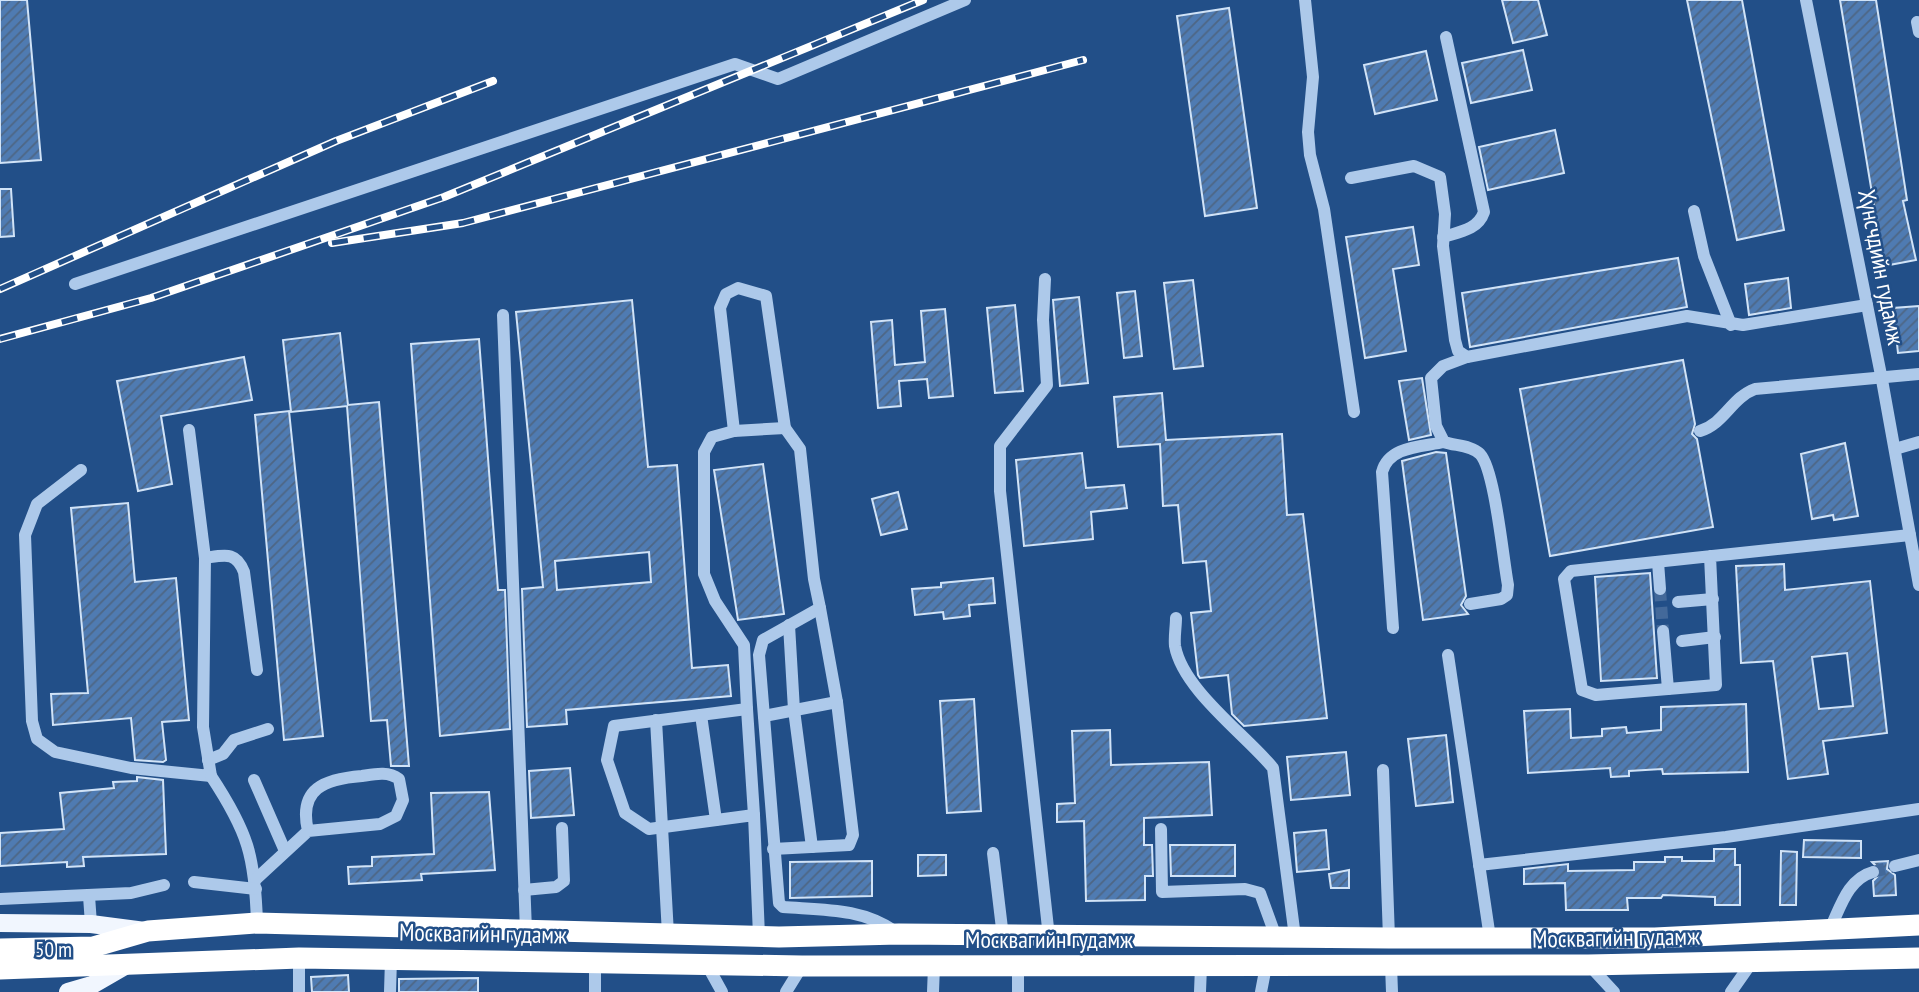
<svg xmlns="http://www.w3.org/2000/svg" width="1919" height="992" font-family="'PT Sans Narrow',sans-serif">
	<style>
		.building { fill: url(#building-hatch); stroke: #d1e3f7; stroke-width: 2; fill-rule: evenodd }
		.lines { fill: none; stroke-linecap: round; stroke-linejoin: round }
		.minor-tunnel { stroke: #43699a; stroke-width: 12; stroke-dasharray: 12 6; stroke-linecap: butt }
		.minor { stroke: #adc9ea; stroke-width: 12 }
		.major { stroke: #f1f6fe; stroke-width: 18 }
		.highway { stroke: #fff; stroke-width: 21 }
		.rail-casing { stroke: #fff; stroke-width: 8 }
		.rail { stroke: #224f88; stroke-width: 5; stroke-dasharray: 16; stroke-linecap: butt }
		.labels { text-anchor: middle; stroke-width: 5; stroke-linejoin: round; paint-order: stroke }
		.street-label { font-size: 24px; fill: #fff; stroke: #224f88 }
	</style>
	<defs>
		<pattern id="building-hatch" width="6" height="6" patternUnits="userSpaceOnUse" patternTransform="scale(1.75)"><rect width="6" height="6" fill="#4f7bb2"/><path d="M-1 1l2-2M0 6l6-6M5 7l2-2" fill="none" stroke="#4e6684"/></pattern>
	</defs>
	<rect width="100%" height="100%" fill="#224f88"/>
	<!-- building -->
	<g class="building">
		<polygon points="0,0 27,0 41,160 0,163"/>
		<polygon points="1502,0 1538,0 1547,35 1513,43"/>
		<polygon points="1687,0 1742,0 1784,230 1737,240"/>
		<polygon points="1840,0 1876,0 1907,200 1903,201 1916,260 1884,266"/>
		<polygon points="1229,8 1257,208 1205,216 1177,16"/>
		<polygon points="1523,50 1532,90 1471,103 1462,63"/>
		<polygon points="1426,51 1437,100 1375,114 1364,65"/>
		<polygon points="1555,130 1564,173 1488,190 1479,147"/>
		<polygon points="0,189 11,189 14,236 0,237"/>
		<polygon points="1413,227 1419,265 1393,269 1406,351 1365,358 1346,237"/>
		<polygon points="1678,258 1687,307 1470,347 1462,293"/>
		<polygon points="1788,278 1791,308 1749,315 1745,284"/>
		<polygon points="1193,280 1203,366 1174,369 1164,283"/>
		<polygon points="1135,291 1142,356 1124,358 1117,293"/>
		<polygon points="1079,297 1088,383 1060,386 1053,300"/>
		<path d="M632 300 648 467 677 465 692 668 728 665 731 696 566 710 567 724 527 727 522 589 543 587 516 312ZM649 552 651 582 557 590 555 561Z"/>
		<polygon points="1015,305 1023,391 995,393 987,308"/>
		<polygon points="1919,306 1919,351 1898,353 1893,308"/>
		<polygon points="945,309 953,396 929,398 927,379 899,381 901,406 878,408 871,322 892,320 895,365 925,362 921,311"/>
		<polygon points="340,333 348,405 379,402 409,766 391,766 387,720 371,721 347,406 291,412 283,340"/>
		<polygon points="479,339 498,590 505,590 510,729 440,736 411,344"/>
		<polygon points="244,357 252,400 161,416 172,484 138,491 117,381"/>
		<polygon points="1683,360 1695,424 1692,434 1697,439 1713,527 1550,556 1520,389"/>
		<polygon points="1422,378 1431,435 1409,440 1399,381"/>
		<polygon points="1162,393 1166,440 1282,434 1287,515 1303,514 1327,718 1244,726 1232,714 1228,675 1200,678 1198,675 1191,613 1211,611 1206,561 1183,563 1178,505 1163,506 1160,444 1118,447 1114,397"/>
		<polygon points="289,411 323,736 284,740 255,415"/>
		<polygon points="1845,443 1858,516 1834,520 1833,515 1812,519 1801,454"/>
		<polygon points="1436,452 1446,453 1466,596 1461,605 1468,614 1423,620 1402,461"/>
		<polygon points="1082,453 1086,488 1124,485 1127,508 1091,512 1093,539 1024,546 1016,460"/>
		<polygon points="763,464 784,614 738,620 714,470"/>
		<polygon points="898,492 907,529 881,535 872,499"/>
		<polygon points="128,503 135,582 176,578 189,720 162,722 166,760 163,762 135,760 131,718 53,725 51,694 88,693 71,508"/>
		<path d="M1784 564 1785 590 1870 581 1887 733 1823 741 1828 774 1788 779 1773 661 1741 663 1736 566ZM1847 653 1853 706 1819 709 1812 657Z"/>
		<polygon points="1650,573 1657,678 1601,681 1595,577"/>
		<polygon points="993,578 995,603 969,605 970,616 944,619 943,612 915,615 912,589 941,587 941,583"/>
		<polygon points="974,699 981,811 947,813 940,701"/>
		<polygon points="1746,704 1748,772 1663,774 1662,769 1629,771 1629,776 1611,777 1610,768 1528,773 1524,711 1570,709 1571,738 1602,736 1602,729 1626,727 1627,733 1661,730 1661,707"/>
		<polygon points="1110,730 1111,765 1209,762 1212,815 1144,818 1144,845 1152,845 1153,876 1145,876 1145,900 1086,901 1084,821 1057,822 1057,804 1075,803 1072,731"/>
		<polygon points="1446,735 1453,802 1416,806 1408,739"/>
		<polygon points="1346,752 1350,795 1291,800 1287,757"/>
		<polygon points="570,768 574,815 531,818 529,771"/>
		<polygon points="137,777 163,780 166,854 83,857 84,866 67,867 67,862 0,866 0,833 64,829 60,793 114,788 113,782 137,781"/>
		<polygon points="489,792 495,870 421,874 422,880 349,884 348,867 372,866 372,857 434,854 431,793"/>
		<polygon points="1326,830 1329,869 1297,872 1294,833"/>
		<polygon points="1804,840 1861,841 1861,858 1803,857"/>
		<polygon points="1170,845 1235,845 1235,876 1171,876"/>
		<polygon points="1714,849 1735,849 1735,865 1740,865 1740,905 1715,905 1715,897 1663,895 1661,898 1627,898 1628,910 1566,910 1565,883 1524,884 1524,869 1568,864 1568,871 1634,870 1634,862 1665,862 1665,857 1682,857 1682,861 1714,861"/>
		<polygon points="1781,851 1797,852 1796,905 1780,905"/>
		<polygon points="918,855 946,855 946,875 918,876"/>
		<polygon points="872,861 872,896 790,898 790,862"/>
		<polygon points="1888,861 1887,869 1895,875 1896,895 1874,896 1873,881 1882,872 1872,862"/>
		<polygon points="1349,870 1349,888 1331,888 1329,874"/>
		<polygon points="348,975 349,992 312,992 311,977"/>
		<polygon points="478,978 478,992 399,992 399,979"/>
	</g>
	<g class="lines">
		<!-- minor-tunnel -->
		<g class="minor-tunnel">
			<polyline points="1660,589 1663,631"/>
			<polyline points="1873,872 1895,866"/>
		</g>
		<!-- minor -->
		<g class="minor">
			<polyline points="1305,0 1313,77 1308,132 1310,155 1324,209 1354,412"/>
			<polyline points="1806,0 1882,380 1919,585"/>
			<polyline points="1917,22 1919,32"/>
			<polyline points="1351,178 1414,166 1440,177 1445,214 1443,246 1455,340 1458,351 1467,357 1687,316 1743,325 1867,305"/>
			<polyline points="1694,211 1704,256 1731,325"/>
			<path d="M1443 237C1459 232 1478 230 1484 212L1446 37"/>
			<polyline points="1045,279 1043,320 1047,385 1000,446 1000,491 1049,937"/>
			<polyline points="75,284 735,64 778,79 965,0"/>
			<polyline points="503,315 526,931"/>
			<path d="M1467 357 1443 366 1431 378 1436 426 1444 442C1455 446 1471 445 1480 454 1495 470 1503 559 1508 585L1507 595 1501 599 1470 604"/>
			<path d="M734 431 720 308 726 294 738 288 766 296 785 428 800 449 814 579 820 608 763 640 759 655 779 903 783 907C824 910 862 908 896 932"/>
			<path d="M1700 431C1725 423 1731 398 1755 389L1919 374"/>
			<polyline points="1895,449 1919,442"/>
			<polyline points="81,470 37,504 25,535 32,721 37,739 55,752 131,768 211,776 203,727 205,558 189,430"/>
			<polyline points="1710,556 1716,685 1596,695 1582,690 1564,579 1571,571 1910,535"/>
			<path d="M205 558C225 555 236 551 244 572L257 670"/>
			<polyline points="1658,562 1660,589"/>
			<polyline points="1678,602 1713,599"/>
			<path d="M1176 618C1176 627 1174 637 1175 646 1183 690 1246 735 1273 768L1295 937"/>
			<polyline points="789,625 794,710 812,847"/>
			<path d="M1393 628 1382 472C1389 446 1421 447 1444 442"/>
			<polyline points="1663,631 1668,689"/>
			<polyline points="1682,641 1715,637"/>
			<polyline points="1448,655 1490,938"/>
			<polyline points="747,709 754,815"/>
			<polyline points="701,715 716,820"/>
			<polyline points="764,716 837,702"/>
			<polyline points="656,720 668,934"/>
			<polyline points="208,760 223,754 234,740 268,729"/>
			<polyline points="1383,770 1389,938"/>
			<path d="M211 776C248 832 255 856 257 923"/>
			<polyline points="254,780 285,851"/>
			<polyline points="1161,829 1162,892 1245,889 1260,893 1276,937"/>
			<polyline points="773,849 849,845 853,835 837,702 820,608"/>
			<polyline points="993,853 1003,937"/>
			<polyline points="1479,865 1726,837 1919,809"/>
			<polyline points="1895,866 1919,860"/>
			<path d="M256 879 308 831 380 824 396 816 403 800 399 779C388 771 375 774 362 776 325 779 298 788 308 831"/>
			<polyline points="194,882 256,889"/>
			<polyline points="524,890 556,887 564,881 562,828"/>
			<polyline points="89,896 91,924"/>
			<polyline points="0,899 131,893 164,885"/>
			<path d="M1829 931C1840 909 1847 879 1873 872"/>
			<polyline points="759,936 754,815 649,829 625,813 607,760 614,726 747,709 744,645 715,601 704,574 704,452 712,437 734,431 785,428"/>
			<polyline points="299,958 299,992"/>
			<polyline points="595,962 595,992"/>
			<polyline points="706,963 722,992"/>
			<polyline points="1391,965 1392,992"/>
			<polyline points="1589,965 1614,992"/>
			<polyline points="1018,966 1018,992"/>
			<polyline points="390,992 391,959"/>
			<polyline points="786,992 802,966"/>
			<polyline points="933,992 934,966"/>
			<polyline points="1200,992 1201,966"/>
			<polyline points="1261,992 1266,966"/>
			<polyline points="1731,992 1752,962"/>
		</g>
		<!-- major -->
		<g class="major">
			<polyline points="0,923 91,924 145,931"/>
			<polyline points="68,992 92,985 125,966"/>
		</g>
		<!-- highway -->
		<g class="highway">
			<polyline points="0,949 93,947 148,931 257,923 779,937 899,934 1389,938 1655,938 1919,925"/>
			<polyline points="0,969 299,958 802,966 1588,965 1919,958"/>
		</g>
		<defs>
			<g id="rail">
				<polyline points="332,243 463,223 1083,60"/>
				<polyline points="0,289 336,141 493,81"/>
				<polyline points="0,339 151,298 444,197 923,0"/>
			</g>
		</defs>
		<!-- rail casing -->
		<use href="#rail" class="rail-casing"/>
		<!-- rail -->
		<use href="#rail" class="rail"/>
	</g>
	<g class="labels">
		<!-- street labels -->
		<g class="street-label">
			<text transform="translate(1881 267) rotate(79)" y="8">Хүнсчдийн гудамж</text>
			<text transform="translate(483 934) rotate(1)" y="8">Москвагийн гудамж</text>
			<text transform="translate(1616 938) rotate(-1)" y="8">Москвагийн гудамж</text>
			<text x="1049" y="948">Москвагийн гудамж</text>
		</g>
	</g>
	<!-- scale -->
	<path d="M24 957v10h130v-10" fill="none" stroke="#ffffff" stroke-width="3.5"/>
	<text x="35" y="957" font-size="21" fill="#ffffff" stroke="#224f88" stroke-width="5" paint-order="stroke">50 m</text>
</svg>
